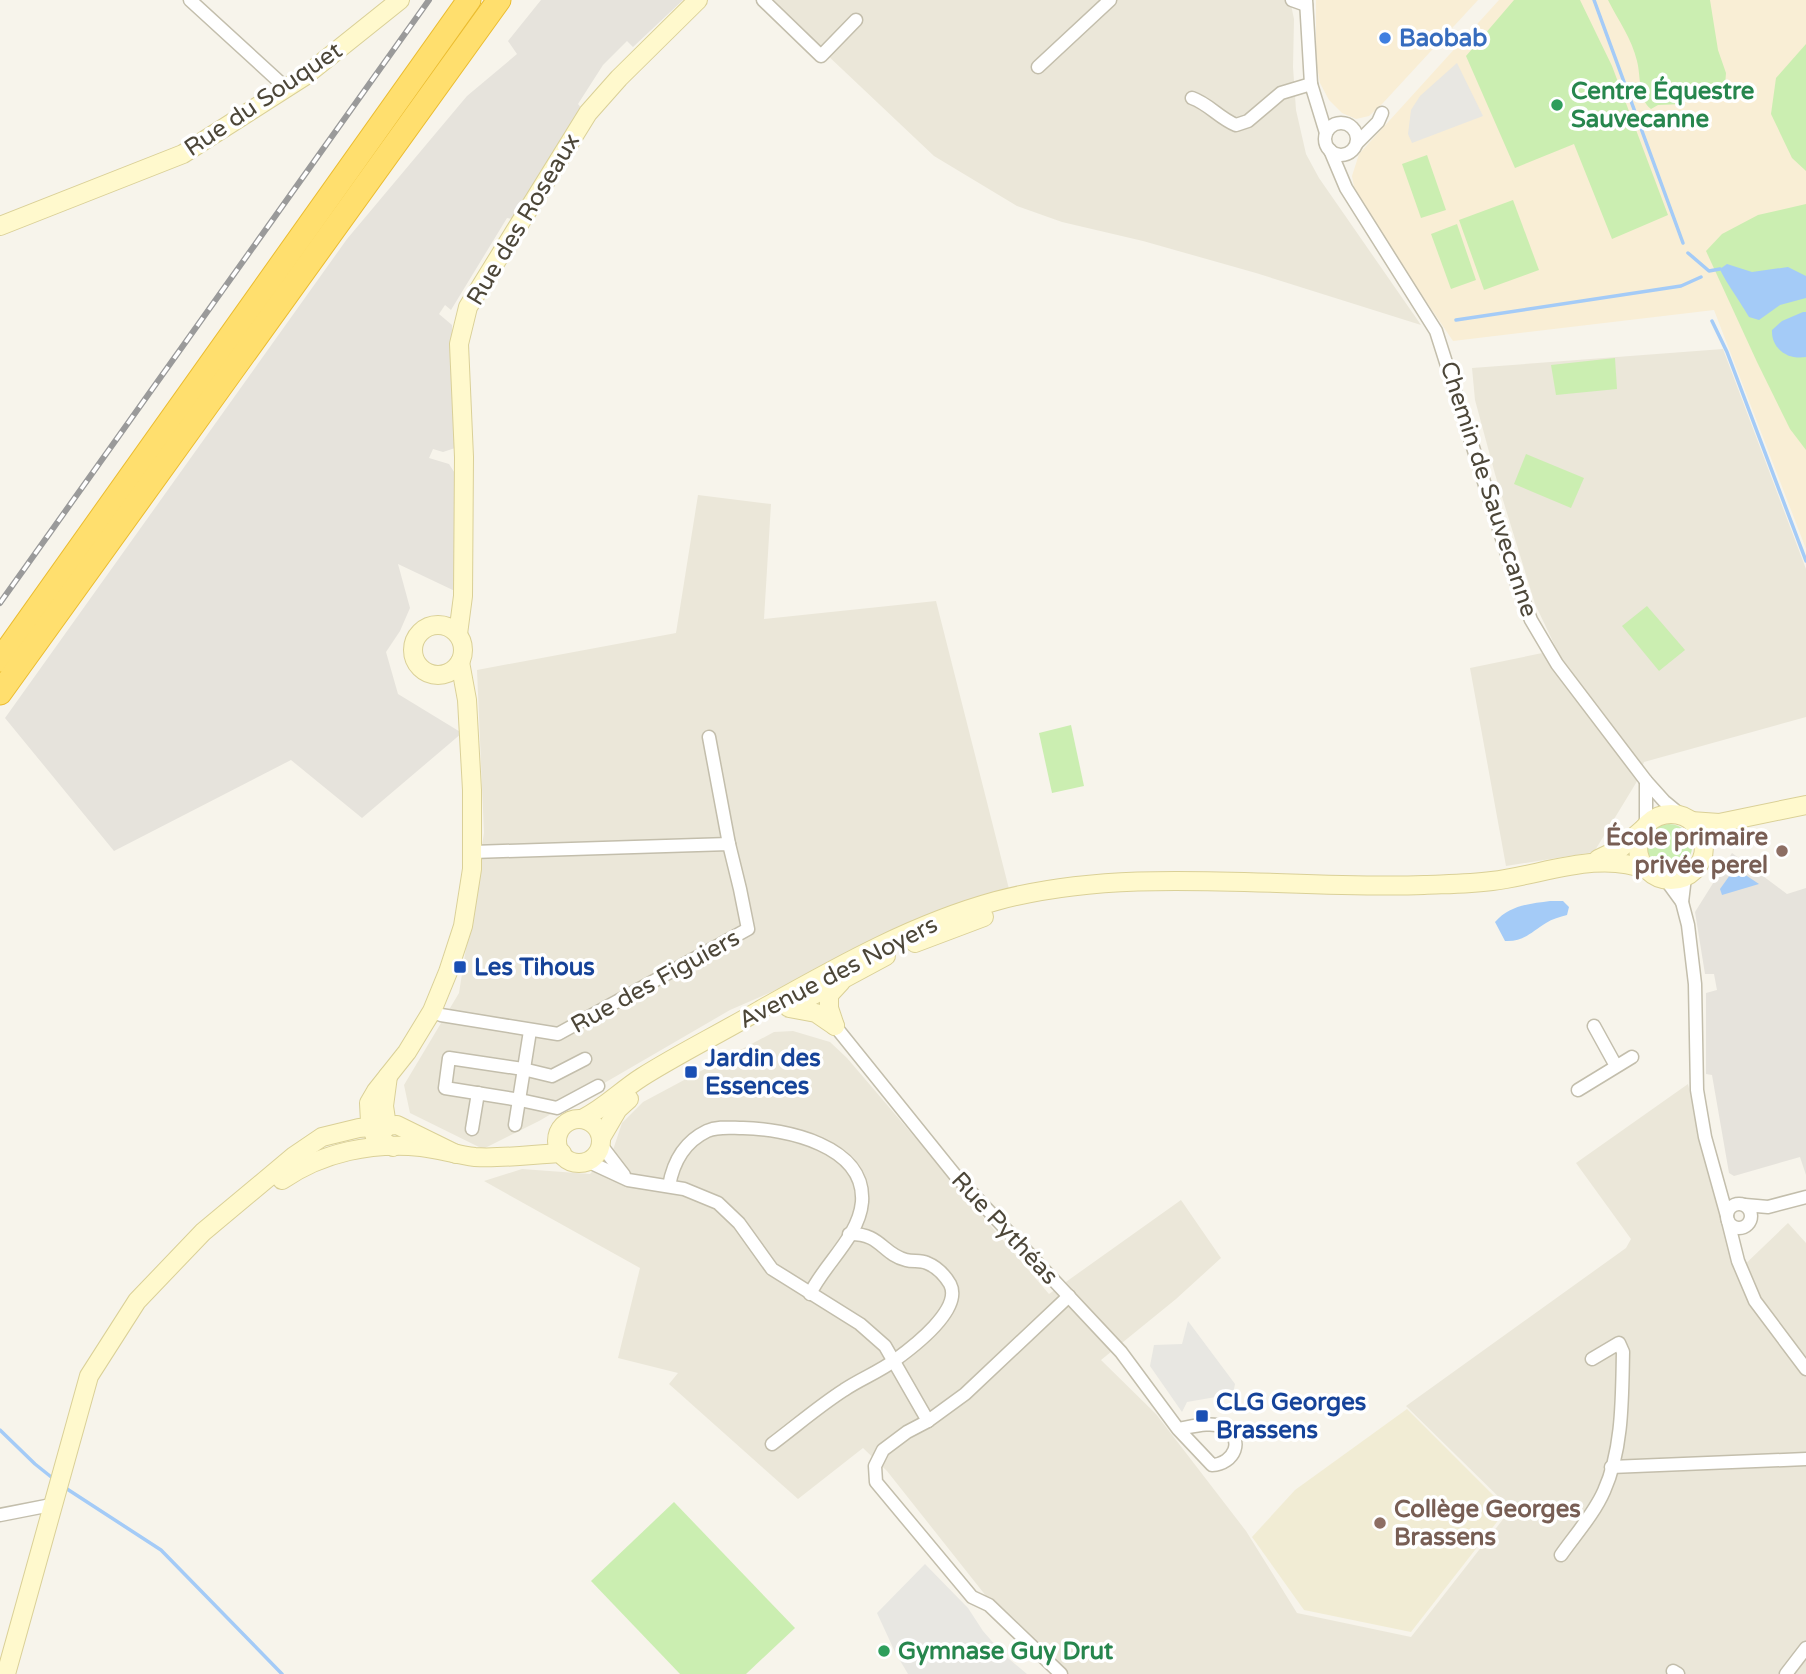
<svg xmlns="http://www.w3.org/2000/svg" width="1806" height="1674" font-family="'Varela Round',sans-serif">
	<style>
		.residential { fill: #ebe7d9 }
		.commercial { fill: #f9eed5 }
		.industrial { fill: #e6e3dc }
		.education { fill: #f1ecd4 }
		.green { fill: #cbeeb1 }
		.parking { fill: #e8e7e2 }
		.water { fill: #a4cbf7 }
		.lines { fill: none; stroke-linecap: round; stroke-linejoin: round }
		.stream { stroke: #a4cbf7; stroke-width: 3.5 }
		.street-casing { stroke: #c3beac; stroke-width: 15 }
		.secondary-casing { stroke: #dad097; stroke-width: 20 }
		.highway-casing { stroke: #ebbc30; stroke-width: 25 }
		.street { stroke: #fff; stroke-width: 12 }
		.secondary { stroke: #fff9cd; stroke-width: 18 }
		.highway { stroke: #ffdf6e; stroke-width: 23 }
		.rail-casing { stroke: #9a9a9a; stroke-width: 6 }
		.rail { stroke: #fff; stroke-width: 3.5; stroke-dasharray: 10; stroke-linecap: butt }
		.shop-dot { fill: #3f7fe0; stroke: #fff; stroke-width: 2.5 }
		.leisure-dot { fill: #2e9e5b; stroke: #fff; stroke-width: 2.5 }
		.education-dot { fill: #8d6e63; stroke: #fff; stroke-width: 2.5 }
		.transit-dot { fill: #1a4fb4; stroke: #fff; stroke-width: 2.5 }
		.labels { text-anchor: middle; stroke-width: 7; stroke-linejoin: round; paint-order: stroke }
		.shop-label { font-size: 24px; font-weight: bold; fill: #366cbe; stroke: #fff; text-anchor: start }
		.leisure-label { font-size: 24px; font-weight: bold; fill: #27864d; stroke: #fff; text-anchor: start }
		.street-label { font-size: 24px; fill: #4c4638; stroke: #fff }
		.education-label { font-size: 24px; font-weight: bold; fill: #785e54; stroke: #fff; text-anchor: end }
		.transit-label { font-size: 24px; font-weight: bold; fill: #164399; stroke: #fff; text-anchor: start }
	</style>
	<rect width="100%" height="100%" fill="#f7f4eb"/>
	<!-- residential -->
	<g class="residential">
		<polygon points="769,0 1290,0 1294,19 1293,67 1296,110 1306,154 1319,178 1421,325 1256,273 1143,241 1062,222 1017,206 934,156"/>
		<polygon points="1723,349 1806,569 1806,717 1644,762 1636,783 1594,852 1506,866 1470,668 1557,650 1535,604 1495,474 1475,400 1472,368"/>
		<polygon points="698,495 771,504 764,619 936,601 1009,889 730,1010 539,1121 483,1149 410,1113 404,1085 459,993 484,833 477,670 676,633"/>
		<polygon points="793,1031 830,1042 847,1058 1049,1294 1181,1200 1221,1258 1176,1299 1101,1360 1156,1414 1246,1531 1297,1613 1411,1637 1511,1509 1406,1406 1626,1248 1631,1239 1576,1163 1688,1084 1704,1154 1738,1271 1788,1223 1806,1243 1806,1674 1068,1674 990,1601 887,1471 863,1448 798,1499 669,1384 678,1373 618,1358 640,1268 484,1181 522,1169 590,1174 613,1150 622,1123 643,1102 774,1032"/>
	</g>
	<!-- commercial -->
	<g class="commercial">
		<polygon points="1316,0 1478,0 1382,104 1369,116 1356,119 1342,113 1329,100 1320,83 1316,62"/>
		<polygon points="1499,0 1806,0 1806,549 1714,310 1453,341 1356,198 1352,176 1359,154"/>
	</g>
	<!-- industrial -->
	<g class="industrial">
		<polygon points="541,0 683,0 633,47 627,41 603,65 578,104 582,109 512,219 507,218 451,310 445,305 439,314 452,325 456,440 455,448 443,452 433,449 429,458 449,464 458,478 457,592 398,564 410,608 400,631 386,652 398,694 462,733 362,818 291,760 114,851 5,718 347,239 467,96 517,54 508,41"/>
		<polygon points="1732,853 1787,894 1806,888 1806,1175 1800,1157 1734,1176 1729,1173 1712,1075 1706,1074 1706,993 1717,990 1714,974 1705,974 1695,912"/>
	</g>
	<!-- education -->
	<polygon class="education" points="1407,1409 1507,1509 1411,1632 1304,1610 1252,1537 1295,1490"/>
	<!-- green -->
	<g class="green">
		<polygon points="1514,0 1580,0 1612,66 1668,215 1612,239 1574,144 1515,168 1466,56"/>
		<path d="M1608 0H1710L1718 50 1726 73 1725 86 1717 92 1699 91 1683 104 1658 105 1651 109C1638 99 1641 76 1637 61 1632 39 1618 20 1608 0Z"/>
		<polygon points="1806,44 1806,171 1792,158 1771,114 1776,78"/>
		<polygon points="1427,155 1446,210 1421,218 1402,164"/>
		<polygon points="1513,200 1539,270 1484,290 1459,220"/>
		<polygon points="1806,204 1806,450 1790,429 1757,362 1706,251 1722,234 1758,215"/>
		<polygon points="1457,224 1476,280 1451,289 1431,234"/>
		<polygon points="1615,358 1617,389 1556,395 1551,365"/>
		<polygon points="1526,454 1584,478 1571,508 1514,484"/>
		<polygon points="1647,606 1685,650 1659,671 1622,626"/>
		<polygon points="1071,725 1084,786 1052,793 1039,733"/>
		<circle cx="1669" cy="847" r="23"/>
		<polygon points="674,1502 795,1628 746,1674 680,1674 591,1581"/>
	</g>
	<!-- parking -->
	<g class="parking">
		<polygon points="1457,63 1483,116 1412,143 1408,134 1411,110 1420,96"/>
		<polygon points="1188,1321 1235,1384 1233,1394 1187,1402 1182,1412 1150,1366 1154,1345 1182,1344"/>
		<polygon points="925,1564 968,1608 983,1631 1003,1654 1027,1674 908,1674 895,1652 877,1613"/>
	</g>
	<!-- water -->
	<g class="water">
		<path d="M1727 264 1752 272 1788 267 1806 276V298L1780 305 1759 320 1749 317C1743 306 1723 278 1720 269Z"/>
		<path d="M1803 312H1806V357C1788 360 1771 349 1772 330L1782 321Z"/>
		<polygon points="1735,868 1759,884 1722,895 1720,889"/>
		<path d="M1550 901H1563L1569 907 1567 915C1560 917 1552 919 1546 923 1531 932 1524 942 1505 941L1495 922C1510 905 1529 904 1550 901Z"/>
	</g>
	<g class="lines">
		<!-- stream -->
		<g class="stream">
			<polyline points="1594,0 1683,243"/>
			<polyline points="1688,253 1709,271 1720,269"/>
			<polyline points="1456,320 1681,286 1701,277"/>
			<polyline points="1712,321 1727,352 1806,561"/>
			<polyline points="0,1430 35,1464 55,1480"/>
			<polyline points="64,1487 161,1550 282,1674"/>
		</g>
		<defs>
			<g id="street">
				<polyline points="190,0 285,87"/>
				<polyline points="763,0 821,56 856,20"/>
				<polyline points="1292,0 1306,5"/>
				<polyline points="1306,0 1311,84 1326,133"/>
				<polyline points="1038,67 1110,0"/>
				<path d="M1192 98C1209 104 1219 118 1236 125L1248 121 1281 93 1311 84"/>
				<circle cx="1341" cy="139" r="16"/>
				<polyline points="1357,143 1378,122 1382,113"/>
				<polyline points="1330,150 1346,188 1436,331 1513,573 1531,620 1557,664 1646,781 1664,801 1682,816"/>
				<polyline points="709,737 729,844"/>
				<polyline points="1646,826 1646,781"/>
				<polyline points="1666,880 1682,902 1688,925 1695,984 1697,1090 1705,1137 1727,1216"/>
				<polyline points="1682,902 1685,877"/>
				<polyline points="432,1011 441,1015 558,1034 748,929 740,889 729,844 473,852"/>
				<path d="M835 1026 955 1175 1121 1352 1178 1429 1212 1465C1234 1464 1246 1439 1223 1427 1211 1421 1191 1427 1178 1429"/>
				<polyline points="1594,1026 1616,1066"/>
				<polyline points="585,1059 552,1076 523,1069 449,1058 445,1088 520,1100 557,1108 598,1086"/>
				<polyline points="1578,1090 1632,1057"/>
				<polyline points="515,1125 530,1031"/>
				<polyline points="472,1129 478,1093"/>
				<polyline points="601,1145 624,1175"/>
				<polyline points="587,1161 628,1180 684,1189 718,1203 739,1223 772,1269 860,1324 885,1346 928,1421"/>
				<path d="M669 1186C673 1163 684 1142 707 1131 718 1126 731 1128 743 1128 785 1129 866 1145 862 1202 859 1237 824 1264 810 1294"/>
				<circle cx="1739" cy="1216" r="12"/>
				<polyline points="1745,1205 1768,1207 1806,1197"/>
				<polyline points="1728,1221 1738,1261 1755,1301 1806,1369"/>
				<path d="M772 1444C796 1426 819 1406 844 1390 860 1379 879 1372 895 1360 913 1347 963 1309 950 1284 944 1274 937 1267 927 1263 920 1260 913 1262 906 1260 882 1254 881 1233 849 1234"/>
				<polyline points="1611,1467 1806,1459"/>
				<polyline points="0,1515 51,1505"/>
				<path d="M1561 1555C1575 1535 1594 1514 1604 1491 1623 1449 1622 1397 1623 1352L1619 1343 1592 1359"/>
				<polyline points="1673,1671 1678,1674"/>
				<polyline points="1061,1674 989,1605 972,1597 876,1482 875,1466 883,1450 907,1432 928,1421 965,1394 1069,1296"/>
				<polyline points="1786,1674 1806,1648"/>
			</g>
			<g id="secondary">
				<polyline points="0,226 183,154 305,76 400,0"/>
				<circle cx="438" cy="650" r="25"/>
				<polyline points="458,634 463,596 464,457 459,344 468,307 588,113 619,78 698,0"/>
				<circle cx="1671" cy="847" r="33"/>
				<polyline points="1691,821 1719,823 1806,805"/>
				<polyline points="1598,859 1621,848 1644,828"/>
				<polyline points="915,943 984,917"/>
				<polyline points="806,999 886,956"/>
				<polyline points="789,1008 816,1013 835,1026"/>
				<polyline points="835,1026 829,1008 829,995 841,982"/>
				<path d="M582 1119C606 1107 620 1091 642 1077 680 1053 721 1033 760 1010 835 968 912 924 996 901 1132 864 1285 890 1424 885 1447 884 1470 884 1492 881 1543 875 1598 850 1647 870"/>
				<circle cx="579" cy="1141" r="22"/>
				<polyline points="382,1133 387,1126 384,1106 388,1076"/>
				<polyline points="601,1138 618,1109 629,1099"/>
				<polyline points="393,1147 375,1137 370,1122 369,1103 376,1091 407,1052 432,1011 448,972 463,926 472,869 472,790 467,700 460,662"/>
				<path d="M282 1180C323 1152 372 1142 421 1147 439 1149 457 1155 475 1157 500 1159 536 1154 562 1153"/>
				<polyline points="6,1674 89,1376 137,1301 203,1232 294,1156 322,1137 359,1128 397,1125 456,1154"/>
			</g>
			<g id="highway">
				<polyline points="0,660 469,0"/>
				<polyline points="0,693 499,0"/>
			</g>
		</defs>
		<!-- street casing -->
		<use href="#street" class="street-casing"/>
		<!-- secondary casing -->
		<use href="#secondary" class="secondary-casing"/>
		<!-- highway casing -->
		<use href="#highway" class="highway-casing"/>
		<!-- street -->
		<use href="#street" class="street"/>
		<!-- secondary -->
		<use href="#secondary" class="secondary"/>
		<!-- highway -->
		<use href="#highway" class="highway"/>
		<defs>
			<polyline id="rail" points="0,603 429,0"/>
		</defs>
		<!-- rail casing -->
		<use href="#rail" class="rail-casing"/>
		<!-- rail -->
		<use href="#rail" class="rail"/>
	</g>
	<!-- markers -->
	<circle class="shop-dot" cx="1385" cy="38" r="7"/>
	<g class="leisure-dot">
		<circle cx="1557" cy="105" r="7"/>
		<circle cx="884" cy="1651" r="7"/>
	</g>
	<g class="education-dot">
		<circle cx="1782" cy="851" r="7"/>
		<circle cx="1380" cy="1523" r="7"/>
	</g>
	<g class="transit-dot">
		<rect x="453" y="960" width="14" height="14" rx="3.5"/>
		<rect x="684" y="1065" width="14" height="14" rx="3.5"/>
		<rect x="1195" y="1409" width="14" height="14" rx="3.5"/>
	</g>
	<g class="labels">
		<!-- shop labels -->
		<g class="shop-label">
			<text x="1399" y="46">Baobab</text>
		</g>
		<!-- leisure labels -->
		<g class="leisure-label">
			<text x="1571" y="99">Centre Équestre<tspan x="1571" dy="28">Sauvecanne</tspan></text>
			<text x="898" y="1659">Gymnase Guy Drut</text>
		</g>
		<!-- street labels -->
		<g class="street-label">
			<text transform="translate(263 99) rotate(-34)" y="8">Rue du Souquet</text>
			<text transform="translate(523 219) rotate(-59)" y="8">Rue des Roseaux</text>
			<text transform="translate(1489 489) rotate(72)" y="8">Chemin de Sauvecanne</text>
			<text transform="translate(838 972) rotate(-27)" y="8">Avenue des Noyers</text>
			<text transform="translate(655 981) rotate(-29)" y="8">Rue des Figuiers</text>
			<text transform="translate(1005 1228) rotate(47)" y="8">Rue Pythéas</text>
		</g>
		<!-- education labels -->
		<g class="education-label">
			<text x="1768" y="845">École primaire<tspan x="1768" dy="28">privée perel</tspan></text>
			<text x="1394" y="1517" text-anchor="start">Collège Georges<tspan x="1394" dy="28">Brassens</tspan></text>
		</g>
		<!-- transit labels -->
		<g class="transit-label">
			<text x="474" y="975">Les Tihous</text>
			<text x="705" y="1066">Jardin des<tspan x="705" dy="28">Essences</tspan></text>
			<text x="1216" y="1410">CLG Georges<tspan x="1216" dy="28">Brassens</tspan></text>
		</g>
	</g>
</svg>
